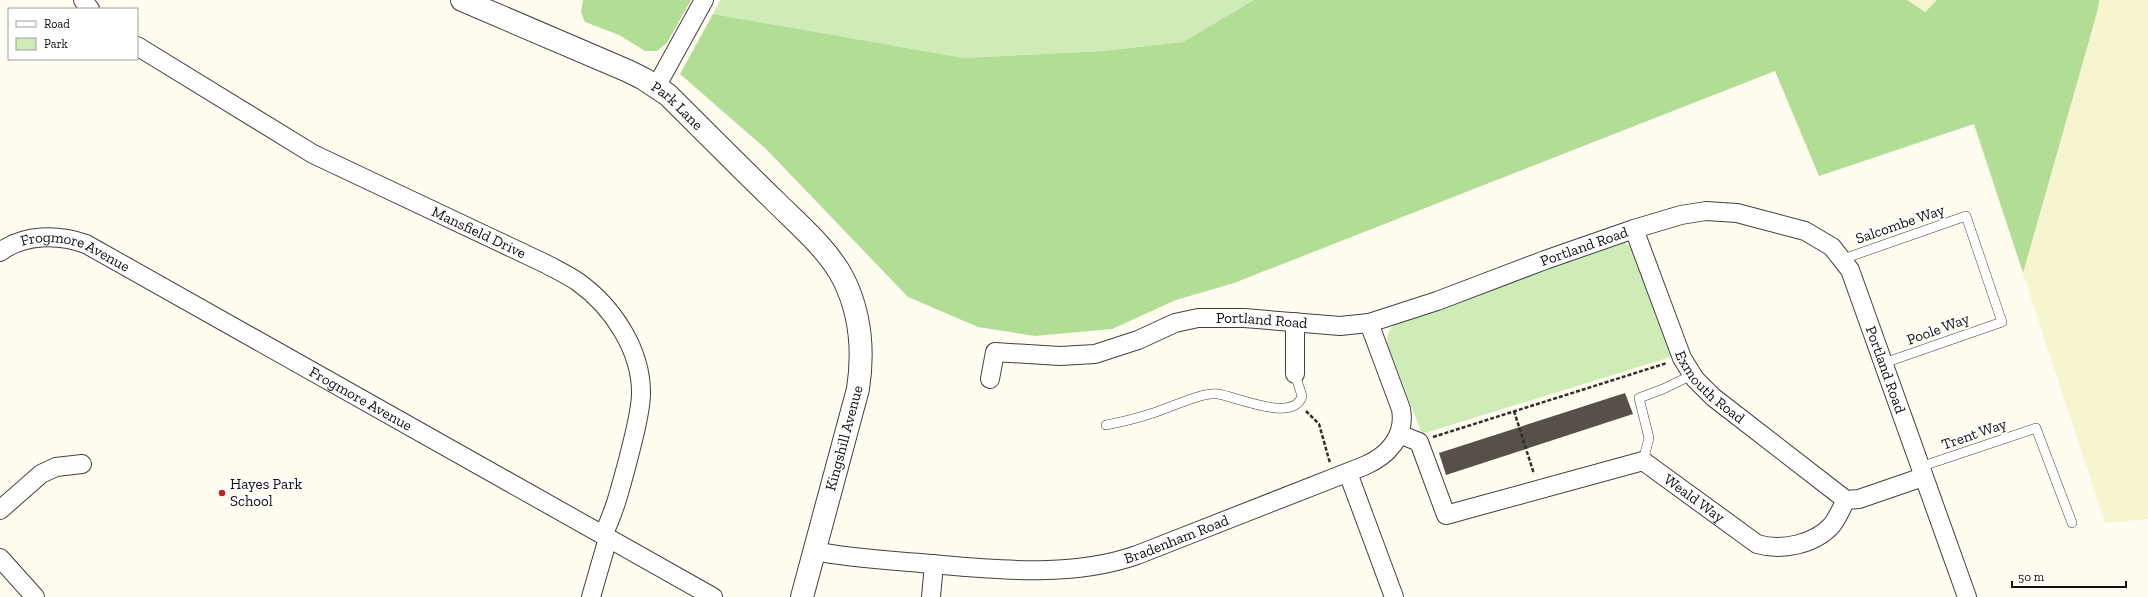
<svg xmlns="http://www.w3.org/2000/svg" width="2148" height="597" font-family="'Zilla Slab',serif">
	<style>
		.farmland { fill: #f7f5cd }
		.green { fill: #cfecb6 }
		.forest { fill: #b2dd95 }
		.building { fill: #57504a }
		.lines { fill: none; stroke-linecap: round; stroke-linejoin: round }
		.service-casing { stroke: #414141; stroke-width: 10 }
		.minor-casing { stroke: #414141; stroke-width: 20 }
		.tertiary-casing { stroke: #414141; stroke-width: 24 }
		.path { stroke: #303030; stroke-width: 2.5; stroke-dasharray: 4 2; stroke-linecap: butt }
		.service { stroke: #fff; stroke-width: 9 }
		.minor { stroke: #fff; stroke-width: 18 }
		.tertiary { stroke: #fff; stroke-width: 22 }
		.poi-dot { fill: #c61e1e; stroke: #fff; stroke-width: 1.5 }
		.labels { text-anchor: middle; stroke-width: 4; stroke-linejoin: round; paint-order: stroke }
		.street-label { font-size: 15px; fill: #0e0e0e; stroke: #fff }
		.poi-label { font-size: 15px; fill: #0e0e0e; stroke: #fff; text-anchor: start }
	</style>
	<rect width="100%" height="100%" fill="#fffdef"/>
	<!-- farmland -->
	<g class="farmland">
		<polygon points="1907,0 1937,0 1925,12"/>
		<polygon points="2099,0 2148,0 2148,519 2105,523 2023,273 2098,9"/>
	</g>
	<!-- green -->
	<g class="green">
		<polygon points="720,0 1254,0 1183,42 1102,51 964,58 713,14"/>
		<path d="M1621 240 1634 249 1674 356 1422 434 1387 343C1387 334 1390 329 1396 322Z"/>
	</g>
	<!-- forest -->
	<g class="forest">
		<polygon points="583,0 691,0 667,43 657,51 645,51 619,35 585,22 581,12"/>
		<polygon points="1254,0 1907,0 1925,12 1937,0 2099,0 2098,9 2023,273 1974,124 1819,176 1775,71 1234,283 1176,300 1112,329 1035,336 978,327 908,297 766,149 680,74 713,14 964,58 1102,51 1183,42"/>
	</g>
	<!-- building -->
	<polygon class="building" points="1625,393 1633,414 1446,475 1439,453"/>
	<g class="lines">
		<defs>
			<g id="service">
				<polyline points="1843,259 1966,216 2002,322 1884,363"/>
				<path d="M1106 425C1122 422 1138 418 1153 413 1170 408 1201 392 1218 394 1237 397 1294 423 1302 396L1295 374"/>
				<polyline points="1643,461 1649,438 1639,398 1663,389 1692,375"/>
				<polyline points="1920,467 2036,428 2072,523"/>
			</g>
			<g id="minor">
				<polyline points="83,0 90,9"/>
				<path id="s1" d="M137 46 313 154 546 264C557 270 568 275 578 282 613 307 642 351 641 395 640 417 633 439 628 460 621 486 615 511 603 535"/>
				<polyline points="656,87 704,0"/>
				<path id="s2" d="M1634 229 1682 358 1695 379 1713 397 1846 500"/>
				<path id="s3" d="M0 252C24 234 58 234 86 244L713 597"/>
				<polyline points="1295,374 1295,322"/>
				<path id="s4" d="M990 379 995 352 1060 356 1095 354 1138 340 1175 323 1198 318H1244L1340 326 1369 323 1437 301 1545 260 1634 229 1681 215 1706 211 1737 213 1805 231 1832 247 1850 270 1967 597"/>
				<path id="s5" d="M1399 434 1419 442 1446 515 1643 461 1757 544C1781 551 1814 545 1832 525 1838 517 1841 509 1846 500L1859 499 1923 477"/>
				<polyline points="1348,473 1394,597"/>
				<polyline points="0,510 41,474 56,467 82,464"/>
				<path id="s6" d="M814 551C849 558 884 560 920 563 991 569 1069 579 1137 555L1364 466C1388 456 1406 436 1401 409L1369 323"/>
				<polyline points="0,558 35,597"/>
				<polyline points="591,597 608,538"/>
				<polyline points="931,597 934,564"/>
			</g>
			<g id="tertiary">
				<path id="s7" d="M462 0 628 71 644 79 668 95C704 131 740 167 776 202 799 225 829 250 844 280 861 315 864 350 858 389L802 597"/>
			</g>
		</defs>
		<!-- service casing -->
		<use href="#service" class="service-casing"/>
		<!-- minor casing -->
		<use href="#minor" class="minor-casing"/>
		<!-- tertiary casing -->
		<use href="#tertiary" class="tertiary-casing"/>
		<!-- path -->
		<g class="path">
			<polyline points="1306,411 1319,424 1330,463"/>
			<polyline points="1514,411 1534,474"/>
			<polyline points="1433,437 1667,363"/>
		</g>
		<!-- service -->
		<use href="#service" class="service"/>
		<!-- minor -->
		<use href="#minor" class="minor"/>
		<!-- tertiary -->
		<use href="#tertiary" class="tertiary"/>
	</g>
	<!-- markers -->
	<circle class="poi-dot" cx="222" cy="493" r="4"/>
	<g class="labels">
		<!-- street labels -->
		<g class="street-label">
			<text dy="5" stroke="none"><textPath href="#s7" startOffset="241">Park Lane</textPath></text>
			<text transform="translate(1900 224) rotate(-19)" y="5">Salcombe Way</text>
			<text dy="5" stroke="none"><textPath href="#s1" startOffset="390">Mansfield Drive</textPath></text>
			<text dy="5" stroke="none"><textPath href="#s4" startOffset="637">Portland Road</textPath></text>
			<text dy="5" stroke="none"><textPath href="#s3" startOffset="81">Frogmore Avenue</textPath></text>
			<text dy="5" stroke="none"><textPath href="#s4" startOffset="301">Portland Road</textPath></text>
			<text transform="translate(1938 329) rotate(-20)" y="5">Poole Way</text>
			<text dy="5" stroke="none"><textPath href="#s4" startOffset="1032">Portland Road</textPath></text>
			<text dy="5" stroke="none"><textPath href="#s2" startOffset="178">Exmouth Road</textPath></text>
			<text dy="5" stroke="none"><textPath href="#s3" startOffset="405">Frogmore Avenue</textPath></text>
			<text transform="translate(1974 434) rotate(-19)" y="5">Trent Way</text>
			<text transform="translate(844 438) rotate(-75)" y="5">Kingshill Avenue</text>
			<text dy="5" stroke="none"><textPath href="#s5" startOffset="367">Weald Way</textPath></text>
			<text dy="5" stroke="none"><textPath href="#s6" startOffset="368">Bradenham Road</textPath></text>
		</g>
		<!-- poi labels -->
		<g class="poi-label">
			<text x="230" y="489">Hayes Park<tspan x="230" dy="17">School</tspan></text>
		</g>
	</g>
	<!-- legend -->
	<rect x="8" y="8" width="130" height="52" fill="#ffffff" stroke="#9f9f9f"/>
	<rect x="16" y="21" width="20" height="6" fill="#ffffff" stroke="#9f9f9f"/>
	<text x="44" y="28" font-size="12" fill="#0e0e0e">Road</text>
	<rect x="16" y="38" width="20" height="12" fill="#cfecb6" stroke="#9f9f9f"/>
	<text x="44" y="48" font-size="12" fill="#0e0e0e">Park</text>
	<!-- scale -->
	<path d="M2012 581v6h114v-6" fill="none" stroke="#0e0e0e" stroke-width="2"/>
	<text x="2018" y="581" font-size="12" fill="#0e0e0e" stroke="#ffffff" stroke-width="3" paint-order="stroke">50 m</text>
</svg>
